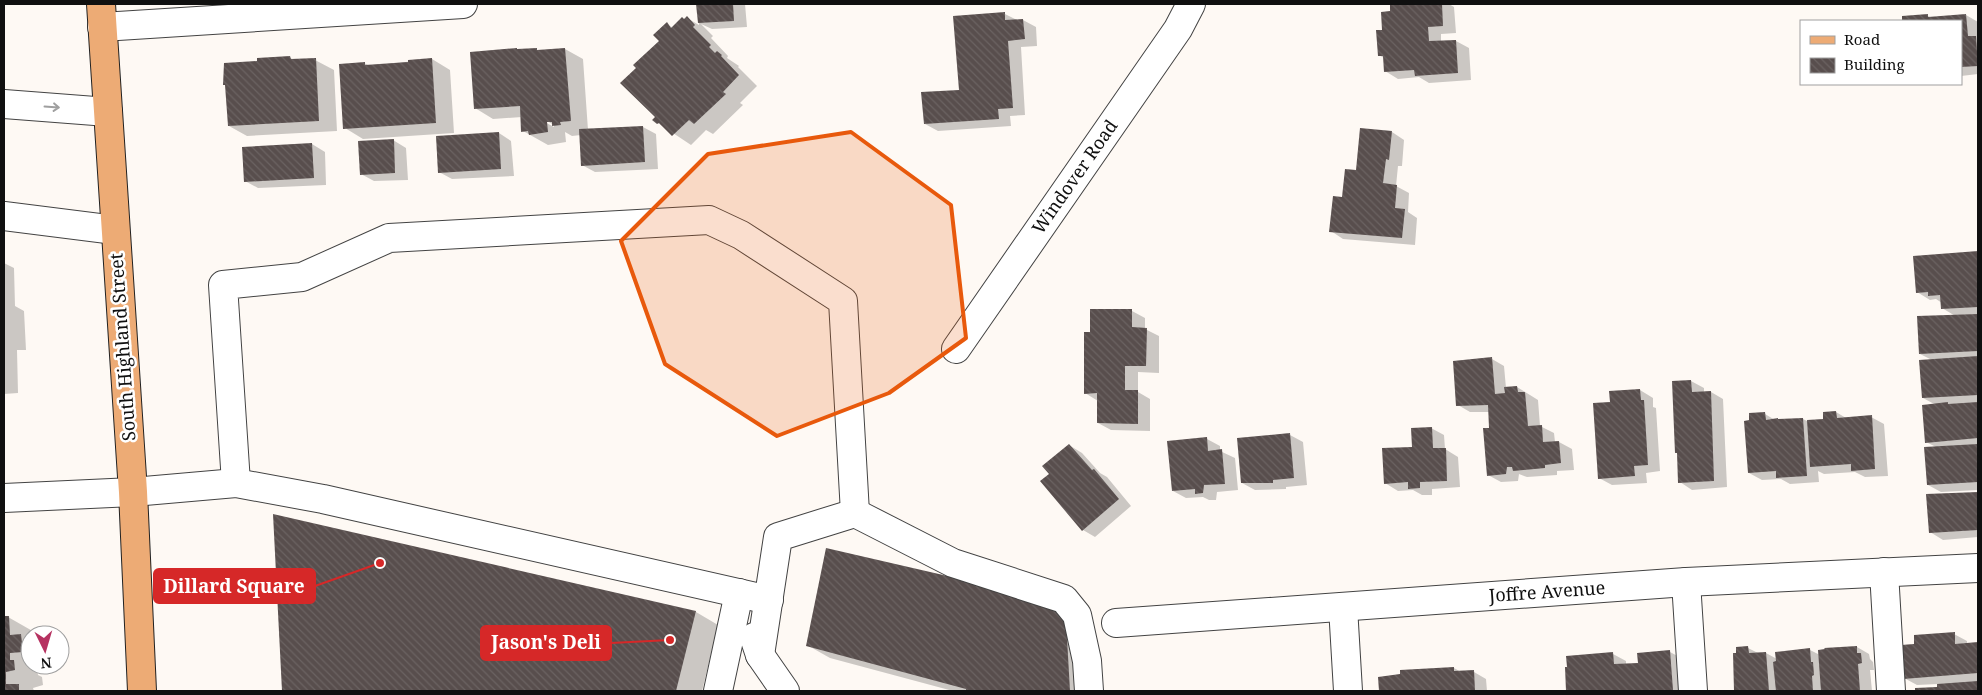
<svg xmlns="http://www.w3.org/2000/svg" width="1982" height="695" font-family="'Noto Serif',serif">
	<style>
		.shadow { fill: #0003; fill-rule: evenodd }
		.building { fill: url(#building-back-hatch) }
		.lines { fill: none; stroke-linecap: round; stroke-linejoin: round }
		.minor-casing { stroke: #434343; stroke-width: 30 }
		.major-casing { stroke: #212121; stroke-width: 30 }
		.minor { stroke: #fff; stroke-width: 28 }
		.major { stroke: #edab75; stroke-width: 28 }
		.oneway { stroke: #9f9f9f }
		.marked { fill: #e8590c; fill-opacity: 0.2; stroke: #e8590c; stroke-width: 4; stroke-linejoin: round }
		.labels { text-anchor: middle; stroke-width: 5; stroke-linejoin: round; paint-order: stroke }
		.street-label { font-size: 18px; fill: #101010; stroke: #fff }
		.leader { fill: none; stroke: #d62828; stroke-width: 2 }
		.callout-dot { fill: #d62828; stroke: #fff; stroke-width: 2 }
		.callout { fill: #d62828; stroke: #d62828; stroke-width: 2 }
		.callout-label { font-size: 19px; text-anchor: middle; font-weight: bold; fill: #fff }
	</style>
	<defs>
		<pattern id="building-back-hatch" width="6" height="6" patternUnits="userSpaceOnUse" patternTransform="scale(1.25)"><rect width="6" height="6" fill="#584e4d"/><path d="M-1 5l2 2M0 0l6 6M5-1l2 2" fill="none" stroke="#6b6362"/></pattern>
	</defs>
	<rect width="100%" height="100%" fill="#fef9f4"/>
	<!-- shadow -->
	<g class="shadow">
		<polygon points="698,4 745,4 747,27 712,29 701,24 713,36 711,38 728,56 727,58 739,66 738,67 757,86 740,103 743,105 713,134 706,130 691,145 658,123 657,117 637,68 660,41 667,24 673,28 687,18 699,25"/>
		<polygon points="1391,4 1449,4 1454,7 1456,33 1441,34 1441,42 1456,41 1469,48 1471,80 1429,83 1419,77 1398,79 1385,71 1384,58 1379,55 1384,31 1391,12"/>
		<polygon points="1918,4 1941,4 1921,5"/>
		<polygon points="1005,14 1017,20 1023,20 1036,27 1037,46 1021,47 1025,115 1010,116 1011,126 938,131 925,124 960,91"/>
		<polygon points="1966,15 1978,22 1978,74 1961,76 1961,21 1904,21 1903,17 1928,16 1932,18"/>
		<path d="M517 49 539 51 565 49 583 59 588 130 643 127 656 134 658 169 595 172 582 165 581 135 572 136 565 132 566 142 548 145 523 131 522 117 493 119 475 108ZM542 118 554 125V127L541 120Z"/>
		<polygon points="290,58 295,60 315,60 334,70 337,131 247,136 229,126"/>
		<polygon points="432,59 450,70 454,133 363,139 345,128 364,63 370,66"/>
		<polygon points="1392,132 1404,140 1402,166 1398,166 1396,186 1409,193 1408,212 1417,218 1415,245 1343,239 1331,231 1343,198 1357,171"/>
		<polygon points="499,133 511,141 514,176 452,179 439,172"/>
		<polygon points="393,140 406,148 408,180 374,181 361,174"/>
		<polygon points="312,144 325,152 326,185 258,188 245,181"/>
		<polygon points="1978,253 1978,490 1941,492 1928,485 1936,447 1926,442 1936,405 1923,398 1932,360 1920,354 1957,317 1942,308 1942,303 1936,299 1930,300 1917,292 1915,257"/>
		<polygon points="4,263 14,268 15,306 24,311 26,350 17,350 18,393 4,394"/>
		<polygon points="1132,311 1145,318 1145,329 1159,336 1159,373 1138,372 1138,392 1150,399 1150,431 1111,430 1098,423 1098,401 1085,393 1091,333"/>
		<polygon points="1492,359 1504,366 1506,388 1517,387 1538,400 1540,426 1554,433 1555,442 1559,442 1572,449 1574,470 1557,471 1557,475 1527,477 1519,474 1518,481 1501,482 1488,475 1491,429 1489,412 1470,412 1458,405"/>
		<polygon points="1691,381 1704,388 1704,392 1711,392 1723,399 1727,487 1692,490 1680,482"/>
		<polygon points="1640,390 1653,398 1653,407 1656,408 1660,471 1646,473 1647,483 1612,485 1599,478 1611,403"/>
		<polygon points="1836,412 1846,418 1871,417 1884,424 1888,476 1865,477 1855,472 1824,474 1818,471 1819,482 1790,484 1781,479 1762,480 1749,473 1765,414 1775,420 1803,419 1809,422 1824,420"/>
		<polygon points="1431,428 1444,435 1445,449 1458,457 1460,487 1432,489 1432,495 1422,495 1413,490 1398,491 1385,483"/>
		<polygon points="1290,435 1303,442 1307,485 1286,487 1286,489 1255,490 1242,483"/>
		<polygon points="1207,439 1220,446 1220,451 1235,458 1238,490 1217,492 1216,500 1209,500 1203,497 1186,498 1173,491"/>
		<polygon points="1069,445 1082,453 1100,473 1107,477 1131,506 1095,537 1083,530 1050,474"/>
		<polygon points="1978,493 1978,537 1943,540 1930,532 1928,496"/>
		<polygon points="274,516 696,612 718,625 702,691 283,691"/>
		<polygon points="1065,604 1091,691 953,691 830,658 807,645"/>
		<polygon points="8,617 36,633 37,635 30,635 30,665 50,665 50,667 37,669 38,675 42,677 43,685 33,688 34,691 4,691 4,618"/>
		<polygon points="1954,634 1967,641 1967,644 1978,643 1978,691 1916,691 1916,690 1938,688 1938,684 1917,685 1904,678 1915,645"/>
		<polygon points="1857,647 1869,654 1870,659 1873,662 1874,670 1870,670 1872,691 1736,691 1734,654 1748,648 1758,653 1766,653 1777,659 1810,650 1820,655"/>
		<polygon points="1670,652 1683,659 1685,691 1568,691 1566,668 1613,654 1626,661 1626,665 1639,664"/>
		<polygon points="1454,668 1461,672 1474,672 1486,679 1487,691 1380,691 1380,678"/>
	</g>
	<!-- building -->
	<g class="building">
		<polygon points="696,4 733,4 734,21 698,23"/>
		<polygon points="1390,4 1442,4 1443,26 1428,27 1429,41 1456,40 1458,73 1415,76 1414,70 1384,72 1383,56 1378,56 1376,30 1382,30 1381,12 1390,11"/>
		<polygon points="1005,12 1005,20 1023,19 1025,39 1008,41 1013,108 998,109 999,119 924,124 921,92 959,90 953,16"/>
		<polygon points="1928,14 1928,17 1966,14 1968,36 1976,36 1978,66 1961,67 1961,21 1902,21 1902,16"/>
		<polygon points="687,16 695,25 693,27 711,45 709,47 715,53 717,51 722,55 721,56 739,75 723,92 726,94 694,124 689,120 672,136 659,123 657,124 652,120 655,117 620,83 636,68 633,65 659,41 653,35 667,22 671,28 682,17 684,19"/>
		<polygon points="517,48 517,49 537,48 537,50 565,48 571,121 560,122 561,125 552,126 552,122 547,122 548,132 529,135 528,131 521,132 520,106 474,109 470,52"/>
		<polygon points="290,56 291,59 316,58 319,121 228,126 225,85 223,85 224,63 257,61 257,58"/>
		<polygon points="432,58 436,123 343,129 339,64 365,62 365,65 408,62 408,60"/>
		<polygon points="643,126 645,162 581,166 579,129"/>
		<polygon points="1360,128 1392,131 1389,160 1386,159 1383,183 1397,185 1395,208 1405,209 1402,238 1329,232 1333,196 1342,197 1345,169 1356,170"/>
		<polygon points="499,132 501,169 438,173 436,136"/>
		<polygon points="394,139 395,173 360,175 358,141"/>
		<polygon points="312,143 314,178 244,182 242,147"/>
		<polygon points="1978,251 1978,307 1941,309 1940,295 1928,296 1928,292 1916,293 1913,256"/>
		<polygon points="1090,309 1132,309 1132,327 1147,328 1146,366 1125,366 1125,390 1138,390 1138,424 1097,423 1097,393 1084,394 1084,332 1090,332"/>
		<polygon points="1978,314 1978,351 1919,354 1917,316"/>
		<polygon points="1978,356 1978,395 1922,398 1919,360"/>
		<polygon points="1492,357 1495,394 1505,393 1504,387 1517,386 1518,392 1525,392 1528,426 1542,425 1543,442 1559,441 1561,463 1545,465 1545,468 1513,471 1512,467 1507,467 1506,474 1487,476 1483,428 1489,428 1488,405 1456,406 1453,361"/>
		<polygon points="1691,380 1692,392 1711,391 1714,481 1678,483 1677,453 1675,453 1672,381"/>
		<polygon points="1640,389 1641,400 1644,400 1648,465 1634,466 1635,476 1598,479 1593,403 1610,402 1609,391"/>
		<polygon points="1948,402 1948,404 1978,402 1978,438 1925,443 1922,405"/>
		<polygon points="1836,411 1837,418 1872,415 1875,469 1851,471 1851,464 1810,467 1807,420 1823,419 1823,412"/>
		<polygon points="1765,412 1766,420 1778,418 1778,419 1803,418 1807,476 1776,478 1776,471 1748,473 1744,421 1749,420 1749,413"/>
		<polygon points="1432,427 1433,448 1446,448 1447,481 1420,482 1420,488 1408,489 1408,482 1384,484 1382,448 1412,447 1411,428"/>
		<polygon points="1290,433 1294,478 1273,480 1273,483 1241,483 1237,438"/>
		<polygon points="1207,437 1208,451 1222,449 1225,484 1204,485 1203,493 1195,494 1195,489 1172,491 1167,441"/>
		<polygon points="1069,444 1092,470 1094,469 1119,499 1082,531 1040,481 1049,474 1042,466"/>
		<polygon points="1978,444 1978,482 1927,485 1924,447"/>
		<polygon points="1978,492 1978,530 1929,533 1926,494"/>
		<polygon points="273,514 696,611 676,691 282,691"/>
		<polygon points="826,548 1065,603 1070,691 966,691 966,689 806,646"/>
		<polygon points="4,616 9,616 10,635 21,634 23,652 10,653 10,660 14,660 15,670 6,672 6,684 19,684 19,691 4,691"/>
		<polygon points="1955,632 1955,644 1978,642 1978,673 1903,679 1901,645 1914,644 1914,635"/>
		<polygon points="1748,646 1749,653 1766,652 1769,691 1734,691 1733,653 1736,653 1736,647"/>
		<polygon points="1857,646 1857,653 1861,653 1862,663 1858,664 1860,691 1821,691 1818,650 1825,649 1824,648"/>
		<polygon points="1810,648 1811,662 1813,662 1814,675 1812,676 1813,691 1776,691 1773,662 1776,661 1775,652"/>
		<polygon points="1670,650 1673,690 1566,691 1565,667 1567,667 1566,656 1613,652 1614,664 1638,663 1637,653"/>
		<polygon points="1454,667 1454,671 1474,670 1475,691 1379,691 1378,677 1400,674 1400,670"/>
		<polygon points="1978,681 1978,691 1915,691 1915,688 1937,687 1937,684"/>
	</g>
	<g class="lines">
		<defs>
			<g id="minor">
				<polyline points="102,27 463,4"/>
				<polyline points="4,104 108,112"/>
				<polyline points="4,216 115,230"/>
				<polyline points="956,349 1178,29 1191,4"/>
				<polyline points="236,483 223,285 302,277 389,238 709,220 741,235 843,301 855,513 778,537 760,655"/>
				<polyline points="4,498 133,492 236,483 323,499 769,600"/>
				<polyline points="855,513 953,563 1064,599 1077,615 1087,661 1089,691"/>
				<polyline points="1884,572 1891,691"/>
				<polyline points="1686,582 1693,691"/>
				<polyline points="1343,607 1348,691"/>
				<polyline points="1116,623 1686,582 1978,568"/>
				<polyline points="754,637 760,655 785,691"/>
				<polyline points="718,691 739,593"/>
			</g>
			<polyline id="major" points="101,4 133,492 142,691"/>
		</defs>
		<!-- minor casing -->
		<use href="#minor" class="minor-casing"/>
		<!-- major casing -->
		<use href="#major" class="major-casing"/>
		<!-- minor -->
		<use href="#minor" class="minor"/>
		<!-- major -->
		<use href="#major" class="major"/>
	</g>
	<!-- one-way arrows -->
	<defs><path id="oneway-shaft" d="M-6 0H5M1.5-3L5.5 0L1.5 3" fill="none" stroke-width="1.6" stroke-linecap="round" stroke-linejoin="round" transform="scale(1.25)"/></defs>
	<use class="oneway" href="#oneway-shaft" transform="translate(52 107) rotate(4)"/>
	<!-- marked area -->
	<path class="marked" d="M851 132 951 205 966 338 889 393 777 436 665 364 621 241 708 154Z"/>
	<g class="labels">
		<!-- street labels -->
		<g class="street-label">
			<text transform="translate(1075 177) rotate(-55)" y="6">Windover Road</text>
			<text transform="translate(123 347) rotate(-94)" y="6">South Highland Street</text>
			<text transform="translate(1547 592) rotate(-4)" y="6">Joffre Avenue</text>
		</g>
	</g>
	<!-- callouts -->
	<path class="leader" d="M380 563L315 586M670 640L611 643"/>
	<g class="callout-dot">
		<circle cx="380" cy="563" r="5"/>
		<circle cx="670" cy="640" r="5"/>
	</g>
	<g class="callout">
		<rect x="154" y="569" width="161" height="34" rx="5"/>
		<rect x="481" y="626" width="130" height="34" rx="5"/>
	</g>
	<g class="callout-label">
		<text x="234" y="593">Dillard Square</text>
		<text x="546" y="649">Jason's Deli</text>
	</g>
	<!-- border -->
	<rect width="1982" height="695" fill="none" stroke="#101010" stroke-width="10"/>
	<!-- legend -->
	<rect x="1800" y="20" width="162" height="65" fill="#ffffff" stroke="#9f9f9f"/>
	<rect x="1810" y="36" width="25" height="8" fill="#edab75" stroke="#9f9f9f"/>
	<text x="1844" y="45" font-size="15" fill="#101010">Road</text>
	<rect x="1810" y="58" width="25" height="15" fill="url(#building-back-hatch)" stroke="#9f9f9f"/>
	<text x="1844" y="70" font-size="15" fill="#101010">Building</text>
	<!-- north arrow -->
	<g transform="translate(45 650) rotate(175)"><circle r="24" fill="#ffffff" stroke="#9f9f9f"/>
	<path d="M0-4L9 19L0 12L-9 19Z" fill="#b63261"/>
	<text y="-8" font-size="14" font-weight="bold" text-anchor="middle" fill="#101010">N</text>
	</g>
</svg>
